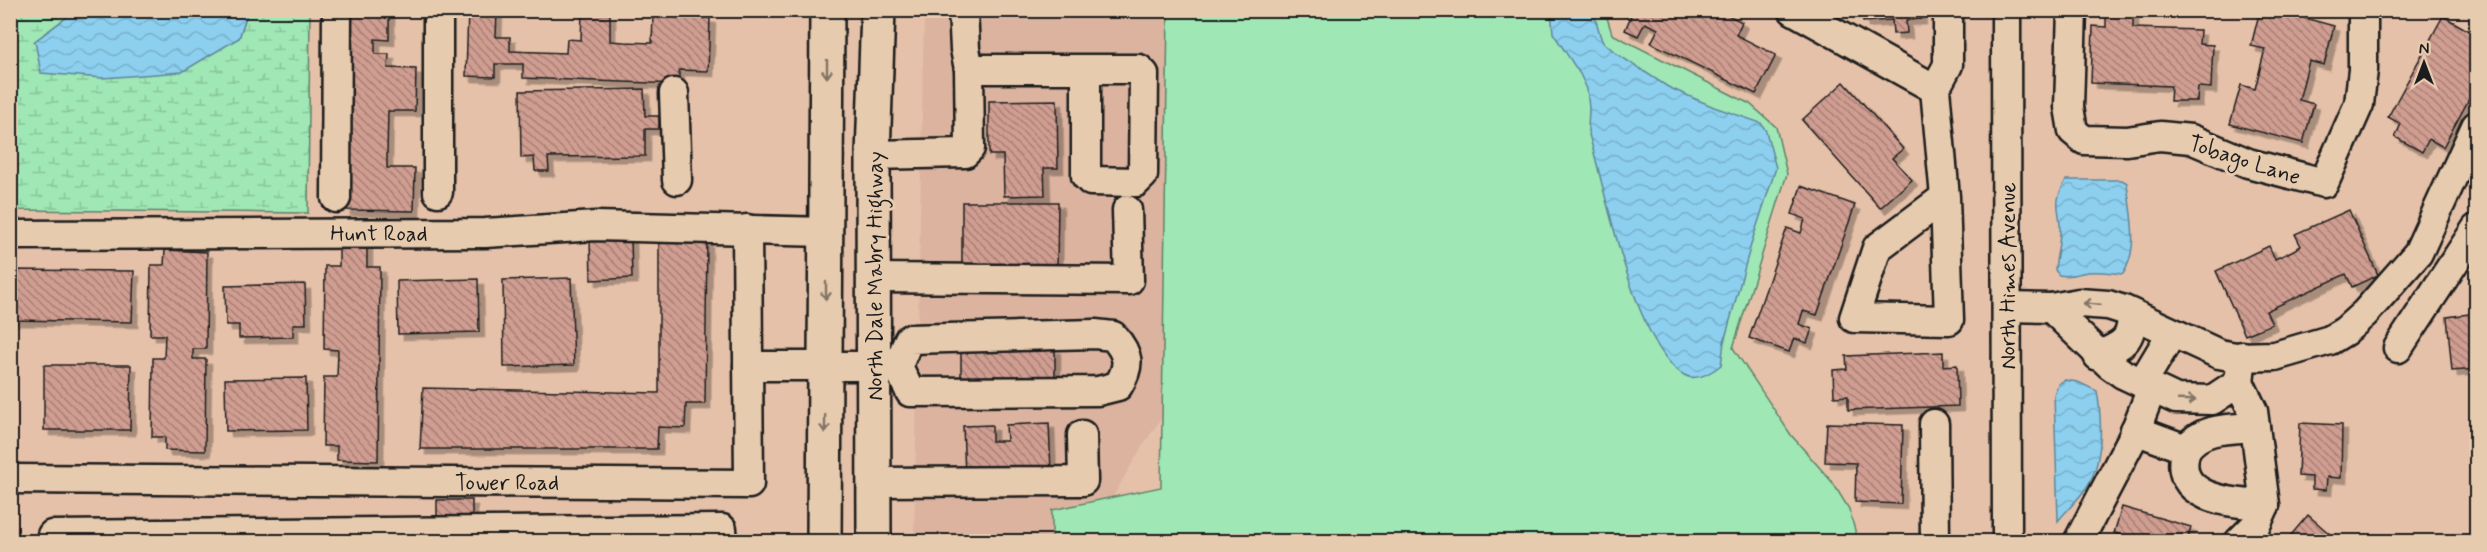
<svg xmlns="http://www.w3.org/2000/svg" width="2487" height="552" font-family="Mynerve,sans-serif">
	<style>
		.built { fill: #dbb39f }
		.wetland { fill: url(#wetland-marsh); stroke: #5e8268; stroke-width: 1.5 }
		.green { fill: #9fe7b5; stroke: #5e8268; stroke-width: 1.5 }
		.water { fill: url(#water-waves); stroke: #5f879a; stroke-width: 1.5 }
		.building { fill: url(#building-back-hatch); stroke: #1c1c1c; stroke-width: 1.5; filter: url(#shadow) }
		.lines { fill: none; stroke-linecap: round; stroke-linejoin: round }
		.minor-casing { stroke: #1c1c1c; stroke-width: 33 }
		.major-casing { stroke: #1c1c1c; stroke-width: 38 }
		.minor { stroke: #e7cbae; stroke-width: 28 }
		.major { stroke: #e7cbae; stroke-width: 33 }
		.oneway { stroke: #827465 }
		.labels { text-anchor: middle; stroke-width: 6; stroke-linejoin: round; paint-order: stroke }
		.street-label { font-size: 22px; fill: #1c1c1c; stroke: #e7cbae }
	</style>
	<defs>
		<pattern id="wetland-marsh" width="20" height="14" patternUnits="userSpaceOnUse" patternTransform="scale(1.5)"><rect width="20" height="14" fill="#9fe7b5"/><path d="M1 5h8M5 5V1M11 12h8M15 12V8" fill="none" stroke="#88c69b"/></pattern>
		<pattern id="water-waves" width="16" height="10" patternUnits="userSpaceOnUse" patternTransform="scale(1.5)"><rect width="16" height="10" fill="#8ccfee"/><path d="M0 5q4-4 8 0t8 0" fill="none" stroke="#78b1cc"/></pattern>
		<pattern id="building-back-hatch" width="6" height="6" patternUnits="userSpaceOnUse" patternTransform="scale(1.5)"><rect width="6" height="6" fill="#d09d91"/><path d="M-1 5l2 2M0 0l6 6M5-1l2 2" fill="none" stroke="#a87f76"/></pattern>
		<filter id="shadow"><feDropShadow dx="5.5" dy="5.5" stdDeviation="0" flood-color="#0004"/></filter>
	</defs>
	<rect width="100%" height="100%" fill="#e6c1a9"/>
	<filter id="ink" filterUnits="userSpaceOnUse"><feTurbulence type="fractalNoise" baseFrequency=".0167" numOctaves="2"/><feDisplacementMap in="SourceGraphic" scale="12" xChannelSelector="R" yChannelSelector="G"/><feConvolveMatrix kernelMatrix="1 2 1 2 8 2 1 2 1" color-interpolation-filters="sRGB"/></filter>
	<g filter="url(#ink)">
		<!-- built -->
		<polygon class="built" points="924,11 1194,11 1179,393 1141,448 1096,526 1068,541 914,542"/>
		<!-- wetland -->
		<polygon class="wetland" points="11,11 75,11 35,41 239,38 248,11 310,11 308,213 11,210"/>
		<!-- green -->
		<polygon class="green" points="1168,11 1605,11 1612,34 1750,104 1776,127 1787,174 1733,348 1791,435 1833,483 1849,509 1858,541 1052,542 1052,510 1161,487"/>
		<!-- water -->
		<g class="water">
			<polygon points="75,11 75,10 248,11 239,38 182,72 103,78 41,73 35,41"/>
			<path d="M1551 11H1593L1602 41 1617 54 1668 87 1714 107 1761 123 1766 131 1776 168 1752 241 1724 342 1721 365C1711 373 1696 382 1684 375 1634 346 1605 187 1588 131L1589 108 1587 89 1580 74 1553 33Z"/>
			<path d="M2066 180H2122L2127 183C2130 214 2140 247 2123 274 2112 273 2099 271 2088 272 2077 273 2071 278 2059 275L2055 270C2056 257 2060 244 2060 231 2061 206 2051 207 2066 180Z"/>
			<path d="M2065 380 2078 382 2097 391C2102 420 2104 463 2086 488 2078 500 2067 510 2058 521L2054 395 2058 384Z"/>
		</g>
		<!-- building -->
		<g class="building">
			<polygon points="417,10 389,11 389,40 375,39 375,54 389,54 388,68 416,69 415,111 388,111 387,154 387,168 415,168 414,211 345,210 348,11"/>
			<polygon points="468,10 497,10 496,37 510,37 510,51 566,53 567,39 581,40 582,13 610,14 610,41 624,42 652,43 653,16 710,18 708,71 679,70 679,84 622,82 523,78 523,64 495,64 495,77 466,76"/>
			<polygon points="1619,10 1718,10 1742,22 1736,35 1776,55 1756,94 1651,43 1658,29 1645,23 1638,36 1625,30 1631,16"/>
			<polygon points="1862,10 1920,10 1921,19 1906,20 1907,33 1893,34 1892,20 1863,22"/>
			<polygon points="2260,10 2276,10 2334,26 2324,65 2309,61 2299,100 2314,104 2303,143 2230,124 2241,85 2255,89 2265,49 2251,46"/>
			<polygon points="2106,13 2133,14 2133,28 2200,30 2199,44 2213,45 2211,88 2198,87 2197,101 2170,101 2171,86 2091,83 2093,26 2106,27"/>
			<polygon points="2443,16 2476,35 2476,86 2443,147 2429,139 2422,152 2395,137 2401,124 2388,117"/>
			<polygon points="1844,82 1903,149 1892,158 1912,180 1880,208 1802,120"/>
			<polygon points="644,89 645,116 659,116 659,129 645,129 645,156 548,157 549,171 535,171 534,157 521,158 520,91"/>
			<polygon points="1057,100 1058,168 1044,168 1045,195 1004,196 1003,155 989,155 989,101"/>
			<polygon points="1801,186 1855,205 1817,315 1803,311 1799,324 1812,329 1807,343 1794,338 1789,352 1749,338 1787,228 1801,233 1805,219 1792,214"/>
			<polygon points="962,202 1058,202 1057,267 962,266"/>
			<polygon points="2349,210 2378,275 2352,287 2346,274 2266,311 2272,324 2245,335 2216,271 2269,246 2275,259 2288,253 2301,246 2295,234"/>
			<polygon points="631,238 632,278 591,280 590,239"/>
			<polygon points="339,239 367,239 367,267 380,267 378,461 337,460 337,446 323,446 324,377 337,377 338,350 324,349 325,266 339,266"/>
			<polygon points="659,239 707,241 705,404 686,404 685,428 658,427 657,449 420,449 423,388 659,393"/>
			<polygon points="165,250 207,252 206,349 193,349 193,359 206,359 205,451 165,450 165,437 152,437 153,358 164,358 165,335 150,335 151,265 164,265"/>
			<polygon points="10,270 134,271 132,322 10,320"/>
			<polygon points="571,278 574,365 504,367 503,280"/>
			<polygon points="478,279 479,332 398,334 397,281"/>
			<polygon points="305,284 306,324 293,324 293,337 239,338 239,325 226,325 225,286"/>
			<polygon points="2476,313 2476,369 2452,371 2447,317"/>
			<polygon points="961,347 1055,348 1055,383 961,382"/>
			<polygon points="1943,352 1943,366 1957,365 1958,406 1848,410 1848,396 1834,397 1833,370 1847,369 1846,356"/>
			<polygon points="44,365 131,365 130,430 44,430"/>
			<polygon points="306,378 307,430 226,431 225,379"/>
			<polygon points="1049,423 1051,472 965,475 963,426 992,425 992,441 1007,441 1006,425"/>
			<polygon points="1827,423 1903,425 1901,504 1855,502 1856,463 1825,462"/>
			<polygon points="2300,423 2342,425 2341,478 2327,477 2326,490 2312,489 2312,477 2298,476"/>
			<rect x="437" y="500" width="35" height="17"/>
			<polygon points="2122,507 2191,527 2187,542 2127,542 2128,537 2114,533"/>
			<polygon points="2308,515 2332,536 2339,542 2285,542"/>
			<polygon points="959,536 997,537 997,542 959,542"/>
		</g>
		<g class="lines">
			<defs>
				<g id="minor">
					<polyline points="438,10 438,192"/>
					<polyline points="1793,10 1935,89"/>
					<polyline points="2006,10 2007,542"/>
					<polyline points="2072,10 2069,107 2073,131 2084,140 2127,141 2160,136 2191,139 2248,163 2324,183 2359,104 2363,70 2363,10"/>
					<polyline points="969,69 1139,69 1144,74 1143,175 1136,182 1091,181 1086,176 1086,69"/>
					<polyline points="674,93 677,180"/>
					<polyline points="873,155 965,153 970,148 969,69 965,49 963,10"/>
					<polyline points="1945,197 1877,248 1854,318 1949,320 1945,197 1935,89 1948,65 1948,10"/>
					<polyline points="336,198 337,10"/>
					<polyline points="10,235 485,233 596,226 827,232"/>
					<polyline points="873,278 1129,280 1127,210"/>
					<polyline points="2007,307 2051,308 2079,303 2108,305 2124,310 2219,354 2236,357 2275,356 2330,340 2345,331 2365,313 2418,253 2476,126"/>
					<polyline points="2051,308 2109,364 2123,374 2176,399 2212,400 2239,382 2242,356"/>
					<path d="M1095 334 1113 336C1129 354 1131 365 1118 386L1098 391 910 392 898 366 909 339Z"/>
					<polyline points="2398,348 2476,229"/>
					<path d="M2098 356C2122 345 2132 342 2132 314"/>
					<polyline points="748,366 896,366"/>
					<polyline points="2142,383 2172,333"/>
					<polyline points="1934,424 1935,542"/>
					<path d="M2135 430 2186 449C2170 499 2230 503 2265 505"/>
					<path d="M2186 449C2202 427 2229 429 2255 427"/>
					<polyline points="10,479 749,484 747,229"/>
					<polyline points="874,482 1083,481 1082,435"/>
					<polyline points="52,542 52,535 722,529 723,542"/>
					<polyline points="2078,542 2132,439 2152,388"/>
					<polyline points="2239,542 2256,525 2265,505 2253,411 2239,382"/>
				</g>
				<g id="major">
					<polyline points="824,542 827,10"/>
					<polyline points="874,542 873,155 878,10"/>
				</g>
			</defs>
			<!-- minor casing -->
			<use href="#minor" class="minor-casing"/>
			<!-- major casing -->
			<use href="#major" class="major-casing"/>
			<!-- minor -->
			<use href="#minor" class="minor"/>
			<!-- major -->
			<use href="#major" class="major"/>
		</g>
		<!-- one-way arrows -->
		<defs><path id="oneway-shaft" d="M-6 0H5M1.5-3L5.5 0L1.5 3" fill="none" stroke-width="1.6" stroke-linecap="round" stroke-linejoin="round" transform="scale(1.5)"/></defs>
		<g class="oneway">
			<use href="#oneway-shaft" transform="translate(827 69) rotate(90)"/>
			<use href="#oneway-shaft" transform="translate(826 291) rotate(90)"/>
			<use href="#oneway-shaft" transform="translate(2092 304) rotate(-175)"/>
			<use href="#oneway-shaft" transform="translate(2187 400) rotate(2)"/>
			<use href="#oneway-shaft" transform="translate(825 424) rotate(91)"/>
		</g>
	</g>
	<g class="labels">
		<!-- street labels -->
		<g class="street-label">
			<text transform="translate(2245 159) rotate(18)" y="8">Tobago Lane</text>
			<text x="379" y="241">Hunt Road</text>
			<text transform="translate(874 276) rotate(-90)" y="8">North Dale Mabry Highway</text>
			<text transform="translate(2007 276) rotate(-90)" y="8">North Himes Avenue</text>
			<text x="507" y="490">Tower Road</text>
		</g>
	</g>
	<!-- margin -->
	<rect width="2487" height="552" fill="none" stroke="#e7cbae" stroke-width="36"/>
	<rect x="18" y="18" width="2451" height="516" fill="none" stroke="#1c1c1c" stroke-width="2" filter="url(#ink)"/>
	<!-- north arrow -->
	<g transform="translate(2424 63)" stroke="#e7cbae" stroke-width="4.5" paint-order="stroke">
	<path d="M0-4.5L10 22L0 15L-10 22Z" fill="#1c1c1c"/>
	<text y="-9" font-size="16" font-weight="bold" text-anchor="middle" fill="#1c1c1c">N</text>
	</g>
</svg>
